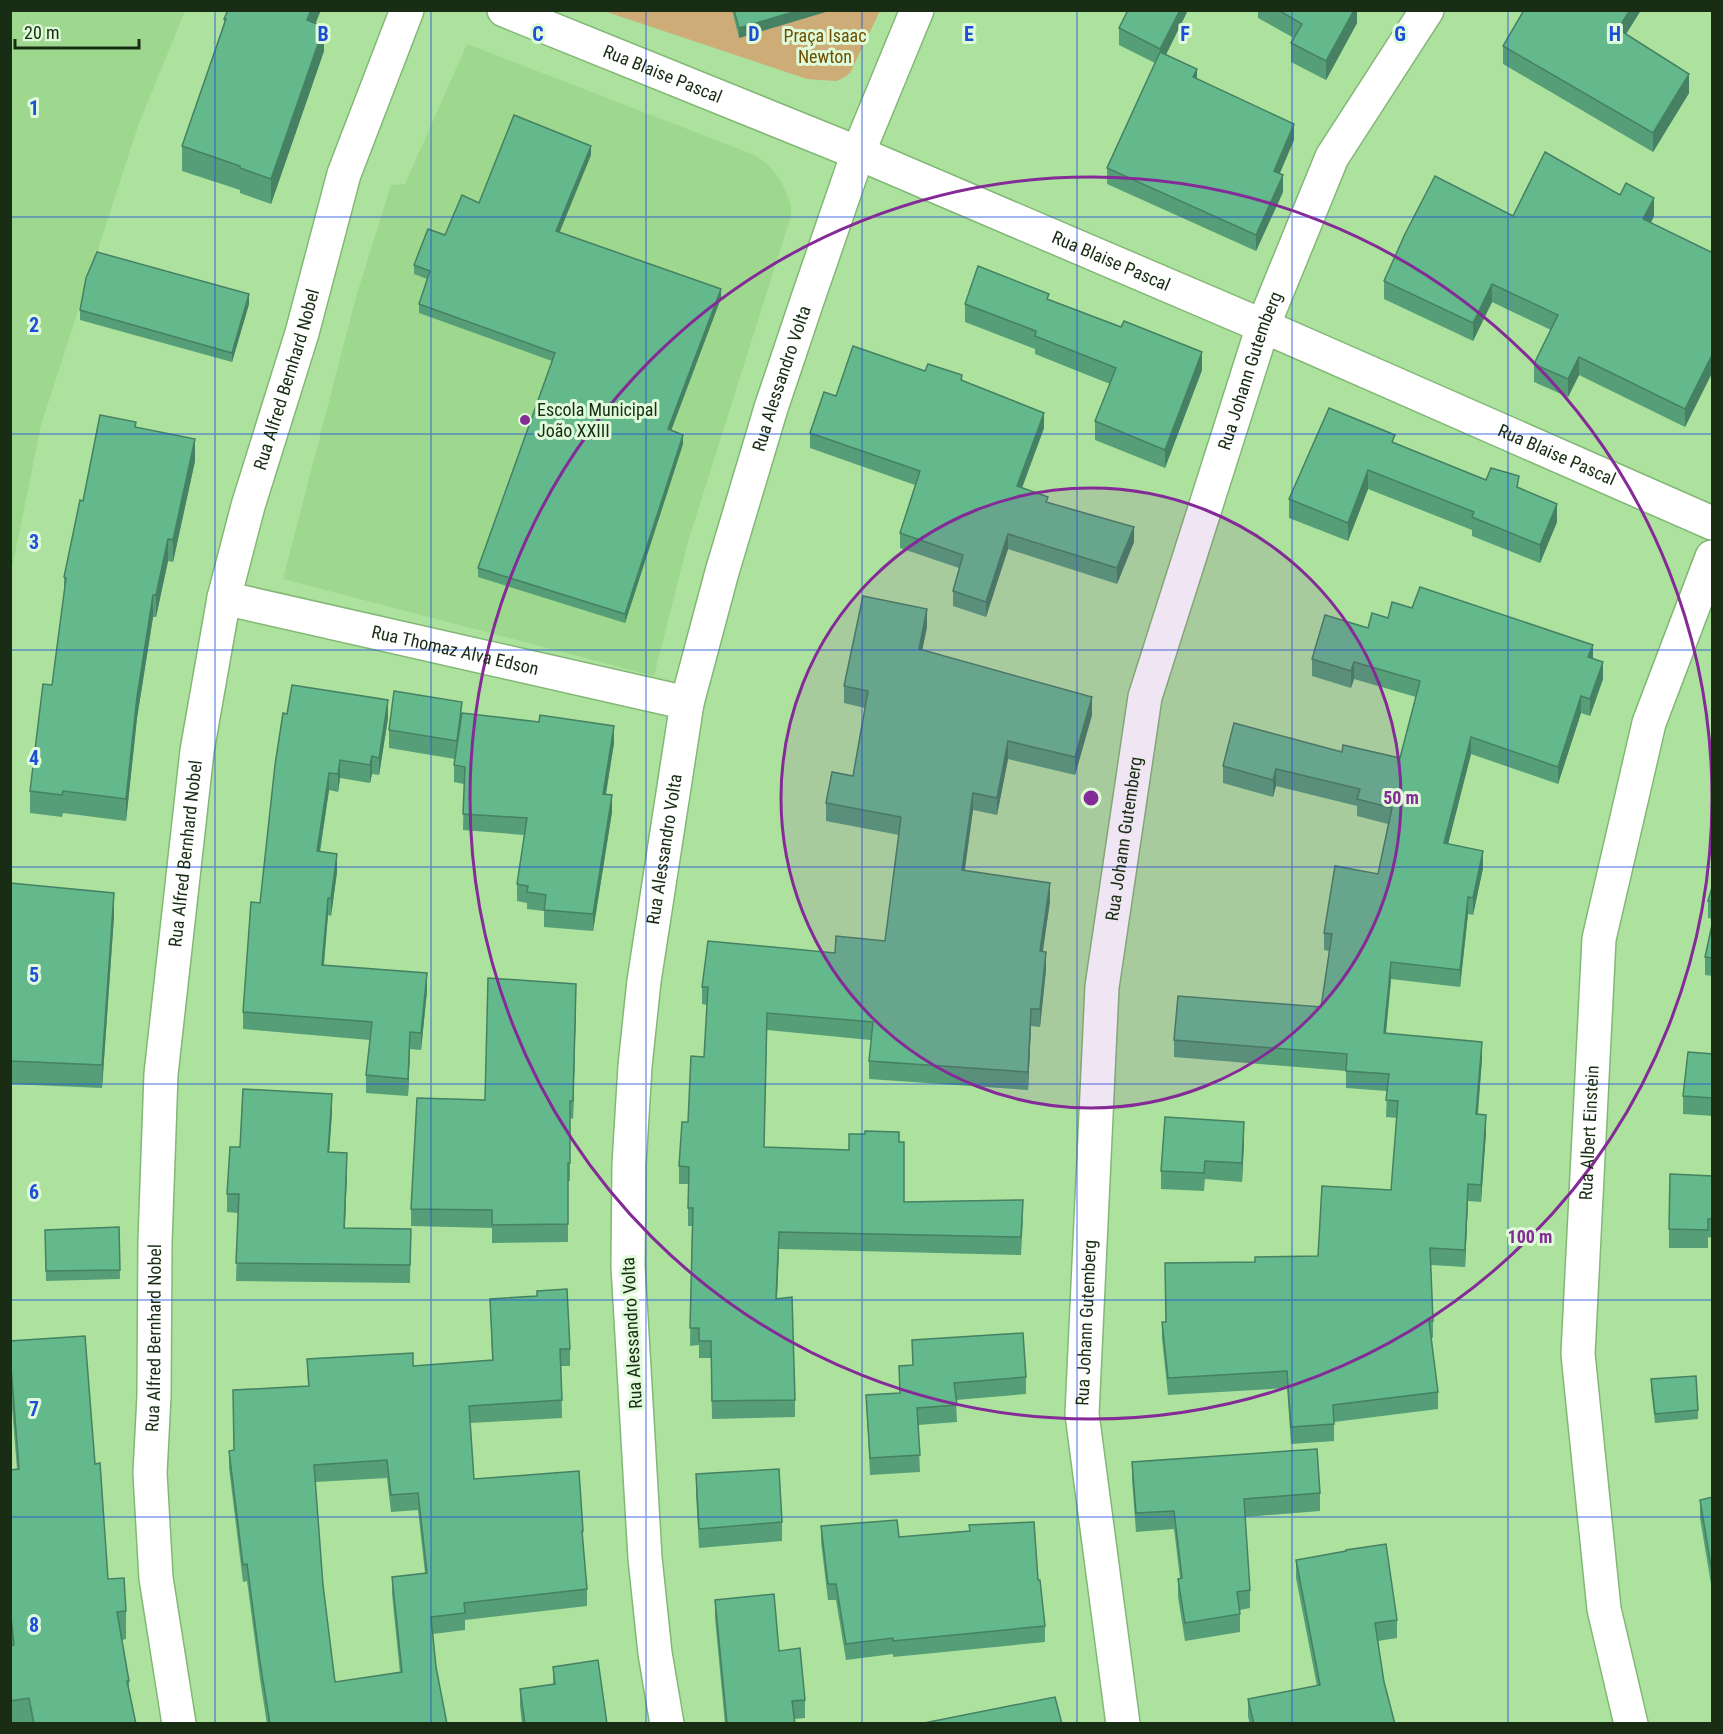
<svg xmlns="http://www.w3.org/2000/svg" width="1723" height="1734" font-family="'Roboto Condensed',sans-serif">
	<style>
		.built { fill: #9ed88f }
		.green { fill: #cdac77 }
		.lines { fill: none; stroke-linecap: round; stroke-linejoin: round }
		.minor-casing { stroke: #83b776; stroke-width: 36 }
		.minor { stroke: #fff; stroke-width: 33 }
		.wall { fill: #559e78; fill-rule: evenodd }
		.shaded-wall { fill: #458162 }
		.building { fill: #63b88c; stroke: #458162; stroke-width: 1.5; fill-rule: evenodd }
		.grid { fill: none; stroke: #1d4ed8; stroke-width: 1.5; stroke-opacity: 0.55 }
		.ring { fill: none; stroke: #842b98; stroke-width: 3 }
		.poi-dot { fill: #842b98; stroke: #dffbd9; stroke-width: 2 }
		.labels { text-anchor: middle; stroke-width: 6; stroke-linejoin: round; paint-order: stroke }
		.park-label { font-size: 18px; fill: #6f4e02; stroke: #dffbd9 }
		.street-label { font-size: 18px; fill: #182d13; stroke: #dffbd9 }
		.poi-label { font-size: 18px; fill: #182d13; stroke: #dffbd9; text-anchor: start }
		.grid-label { font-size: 20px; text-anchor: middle; font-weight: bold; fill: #1d4ed8; stroke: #dffbd9; stroke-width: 6; stroke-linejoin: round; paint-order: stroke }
		.centre { fill: #842b98; stroke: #dffbd9; stroke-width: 3 }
		.ring-label { font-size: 18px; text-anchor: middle; font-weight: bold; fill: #842b98; stroke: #dffbd9; stroke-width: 6; stroke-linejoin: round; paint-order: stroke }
	</style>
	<rect width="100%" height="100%" fill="#ace29e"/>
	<!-- built -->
	<g class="built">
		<polygon points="11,11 185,11 138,126 41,425 11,573"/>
		<polygon points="467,44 752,154 763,161 773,170 784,187 791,205 791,216 688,542 654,676 283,579 356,297 391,185 405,184"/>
	</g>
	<!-- green -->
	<polygon class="green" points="604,11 880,11 850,73 843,78 836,81 807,79"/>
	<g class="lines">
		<defs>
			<g id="minor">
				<path id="s1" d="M504 10 858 153 1263 326 1712 523"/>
				<path id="s2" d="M224 598 687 703"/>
				<path id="s3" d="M179 1724 156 1578 150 1473 154 1396 155 1242 161 1074 197 751 224 598 248 506 302 333 344 174 407 10"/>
				<path id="s4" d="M667 1724 655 1653 645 1558 628 1266 629 1165 635 1066 644 981 687 703 722 572 771 408 807 301 858 153 917 10"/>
				<path id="s5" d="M1123 1724 1082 1414 1102 987 1145 697 1263 326 1332 157 1427 10"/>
				<path id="s6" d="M1631 1724 1604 1609 1578 1354 1599 939 1649 723 1712 557"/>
			</g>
		</defs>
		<!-- minor casing -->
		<use href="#minor" class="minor-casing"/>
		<!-- minor -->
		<use href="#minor" class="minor"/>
	</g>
	<!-- wall -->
	<g class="wall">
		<polygon points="732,10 832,10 739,38"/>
		<polygon points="1188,10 1166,55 1197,79 1294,140 1279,174 1283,192 1256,251 1107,184 1107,168 1155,63 1119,45 1119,28"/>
		<polygon points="1258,10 1357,10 1357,23 1326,80 1291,62 1291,43 1294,38 1258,18"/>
		<polygon points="1524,10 1641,10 1626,34 1689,93 1653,152 1503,64 1503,46"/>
		<polygon points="224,19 316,24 324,51 271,204 240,193 240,190 182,171 182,146 224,23"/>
		<polygon points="591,155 559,233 721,298 671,430 683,444 625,623 478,577 478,568 552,361 419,313 419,304 427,279 414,274 414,265 479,203"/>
		<polygon points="1513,216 1654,216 1651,223 1713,253 1713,371 1685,427 1579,375 1568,397 1534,382 1534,364 1551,330 1492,302 1473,341 1384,299 1384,281"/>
		<polygon points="1049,300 1202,370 1165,468 1095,440 1095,421 1110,384 1035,354 1035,349 965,322 965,304"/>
		<polygon points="249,304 232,362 80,320 80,310"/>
		<polygon points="925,371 962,380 1044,428 1022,488 1048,503 1134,542 1117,584 1008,549 986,617 953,606 953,591 959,568 900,548 900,533 915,485 810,448 810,433 836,396"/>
		<polygon points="136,428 195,461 173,562 168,561 156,617 153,617 137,718 126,821 63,813 62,817 30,813 30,791 52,685 64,599 64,577 83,501"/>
		<polygon points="1395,444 1486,480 1519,488 1557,522 1540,563 1472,536 1472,530 1368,489 1348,541 1289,518 1289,499"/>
		<polygon points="1388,618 1593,658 1603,679 1590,716 1581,713 1558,784 1471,754 1448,844 1483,868 1473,915 1468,914 1460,987 1391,979 1386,1034 1482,1059 1478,1114 1486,1132 1481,1202 1468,1201 1465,1267 1431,1265 1433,1321 1433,1338 1431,1338 1438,1392 1438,1409 1334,1422 1334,1441 1291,1444 1287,1388 1168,1395 1162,1339 1162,1322 1166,1322 1255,1262 1318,1256 1391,1190 1397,1118 1386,1117 1387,1091 1346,1088 1346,1071 1174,1057 1174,1040 1321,1007 1329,951 1324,950 1324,933 1378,874 1388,824 1357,816 1357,806 1276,786 1273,797 1223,783 1223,766 1342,752 1400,758 1416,697 1354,679 1351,688 1312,676 1312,659 1368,628"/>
		<polygon points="927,627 922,650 1092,715 1075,775 1008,759 997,815 973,810 965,870 1050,901 1043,951 1046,969 1040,1027 1031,1026 1028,1090 869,1079 869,1061 871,1040 767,1030 764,1147 849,1150 899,1142 904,1202 1023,1218 1021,1255 779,1249 777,1299 795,1400 795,1417 712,1419 711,1358 699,1358 699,1345 690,1346 692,1226 688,1226 688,1184 679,1184 679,1166 688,1122 704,1057 707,1005 702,1004 702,987 835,953 885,941 899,835 826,821 826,803 853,776 865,708 844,703 844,686"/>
		<polygon points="462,713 614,743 606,794 612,812 593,931 544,927 544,911 527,909 527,903 517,901 517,884 524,835 463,830 464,784 454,782 454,765 455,759 389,748 389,730"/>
		<polygon points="287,714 388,718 379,775 372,774 370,783 340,778 338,792 329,790 320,852 337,872 331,916 328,915 324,965 427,991 421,1050 410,1049 408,1096 366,1093 366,1075 370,1040 243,1029 243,1012 260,903"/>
		<polygon points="10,883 114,916 102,1088 10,1084"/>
		<polygon points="1713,884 1713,919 1708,918 1708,901"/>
		<polygon points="1713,920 1713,976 1705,975 1705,957"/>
		<polygon points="576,1002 573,1119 570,1118 570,1181 568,1181 568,1242 492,1243 492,1228 411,1226 411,1209 485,1100"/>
		<polygon points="1713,1054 1713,1116 1683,1114 1683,1096"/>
		<polygon points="332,1112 329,1152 347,1171 345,1228 411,1229 410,1283 236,1281 238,1213 227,1212 227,1194 240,1147"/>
		<polygon points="1244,1140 1242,1182 1205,1179 1204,1191 1161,1189 1161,1171"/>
		<polygon points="1713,1176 1713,1238 1708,1237 1708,1248 1669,1248 1669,1229"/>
		<polygon points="119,1227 120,1279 46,1281 45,1230"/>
		<path d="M490 1299 570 1349V1366H561L562 1418 470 1423 474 1479 583 1531V1548L587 1589V1606L465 1620V1630L433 1634 436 1667 447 1724H267L260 1679 247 1581 243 1582 229 1468V1451L234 1450 233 1390 308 1386 307 1359 413 1366 492 1360ZM387 1478 391 1512 418 1510 425 1573 392 1577V1594L400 1673 335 1682 323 1585 315 1482Z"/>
		<polygon points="10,1341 95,1464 108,1579 126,1611 126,1639 122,1640 129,1681 129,1690 136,1724 10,1724 10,1646 11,1646 10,1636 10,1470 17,1469 10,1383"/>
		<polygon points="899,1366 1026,1377 1026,1394 956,1400 957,1422 918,1425 920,1472 870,1475 866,1395 900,1393"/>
		<polygon points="1651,1379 1698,1410 1698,1419 1655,1423 1651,1389"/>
		<polygon points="1132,1462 1320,1493 1320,1511 1245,1517 1250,1590 1250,1608 1240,1610 1240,1632 1185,1641 1178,1597 1178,1579 1180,1578 1174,1529 1136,1532 1132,1480"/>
		<polygon points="696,1474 782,1522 782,1541 699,1548 696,1493"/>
		<polygon points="1713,1497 1713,1584 1711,1584 1700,1518 1700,1500"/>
		<polygon points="821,1526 899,1537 1038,1580 1045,1626 1045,1642 893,1657 893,1654 846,1660 836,1600 828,1600 821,1542"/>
		<polygon points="1296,1560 1397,1620 1397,1638 1378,1641 1384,1682 1395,1724 1250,1724 1248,1717 1248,1699 1317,1686 1296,1578"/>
		<polygon points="715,1600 779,1651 805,1700 805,1718 794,1719 795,1724 725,1724 715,1618"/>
		<polygon points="553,1667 607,1724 522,1724 520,1706 520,1689 553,1684"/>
	</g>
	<!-- shaded-wall -->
	<g class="shaded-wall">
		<polygon points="311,10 321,10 307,45 307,20"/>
		<polygon points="800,10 832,10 739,38 739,28"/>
		<polygon points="1180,10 1188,10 1160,66 1160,49"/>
		<polygon points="1354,10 1357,10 1357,23 1326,80 1326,61"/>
		<polygon points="1630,10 1641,10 1618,47 1618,29"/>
		<polygon points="324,27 324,51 271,204 271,179"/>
		<polygon points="1197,69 1197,85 1193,77"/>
		<polygon points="1689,74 1689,93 1653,152 1653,133"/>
		<polygon points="1294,124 1294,140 1274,187 1274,171"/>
		<polygon points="591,146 591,155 556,241 556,231"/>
		<polygon points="1283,175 1283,192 1256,251 1256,235"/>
		<polygon points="1654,198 1654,216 1643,237 1643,219"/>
		<polygon points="1492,284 1492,302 1473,341 1473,323"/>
		<polygon points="721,289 721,298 668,439 668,429"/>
		<polygon points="249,294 249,304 232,362 232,353"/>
		<polygon points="1202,352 1202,370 1165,468 1165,450"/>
		<polygon points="1713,353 1713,371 1685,427 1685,409"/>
		<polygon points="1579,357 1579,375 1568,397 1568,379"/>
		<polygon points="1044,413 1044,428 1017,501 1017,486"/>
		<polygon points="683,435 683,444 625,623 625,614"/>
		<polygon points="195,439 195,461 173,562 173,540"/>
		<polygon points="1368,470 1368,489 1348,541 1348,523"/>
		<polygon points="1557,504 1557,522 1540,563 1540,545"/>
		<polygon points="1134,527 1134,542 1117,584 1117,568"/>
		<polygon points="1008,534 1008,549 986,617 986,602"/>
		<polygon points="168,539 168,561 156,617 156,595"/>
		<polygon points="153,595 153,617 137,718 126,821 126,799 137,697"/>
		<polygon points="927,609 927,627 919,666 919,649"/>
		<polygon points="1593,645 1593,662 1588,657"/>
		<polygon points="1354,662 1354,679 1351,688 1351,671"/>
		<polygon points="1603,662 1603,679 1590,716 1590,699"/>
		<polygon points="1581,696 1581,713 1558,784 1558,767"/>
		<polygon points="1092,697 1092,715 1075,775 1075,757"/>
		<polygon points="388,700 388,718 379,775 379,758"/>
		<polygon points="614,726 614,743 603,811 603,794"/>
		<polygon points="1471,737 1471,754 1444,860 1444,843"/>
		<polygon points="1008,741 1008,759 997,815 997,798"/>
		<polygon points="372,756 372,774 370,783 370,765"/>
		<polygon points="340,760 340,778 338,792 338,774"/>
		<polygon points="1276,769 1276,786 1273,797 1273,780"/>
		<polygon points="329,773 329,790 317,869 317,851"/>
		<polygon points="973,793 973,810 962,887 962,870"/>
		<polygon points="612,795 612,812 593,931 593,914"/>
		<polygon points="1483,851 1483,868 1473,915 1473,898"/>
		<polygon points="337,854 337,872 331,916 331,898"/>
		<polygon points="1050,883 1050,901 1040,969 1040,951"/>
		<polygon points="114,893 114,916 102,1088 102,1065"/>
		<polygon points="1468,897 1468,914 1460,987 1460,970"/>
		<polygon points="328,898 328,915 322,982 322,965"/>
		<polygon points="1046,952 1046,969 1040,1027 1040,1009"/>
		<polygon points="1391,962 1391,979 1384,1050 1384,1033"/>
		<polygon points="427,973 427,991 421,1050 421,1033"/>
		<polygon points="576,984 576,1002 573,1119 573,1101"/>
		<polygon points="1031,1009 1031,1026 1028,1090 1028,1072"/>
		<polygon points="410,1032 410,1049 408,1096 408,1079"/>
		<polygon points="1482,1042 1482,1059 1476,1131 1476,1114"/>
		<polygon points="332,1094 332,1112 328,1170 328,1152"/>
		<polygon points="1486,1115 1486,1132 1481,1202 1481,1185"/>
		<polygon points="1244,1122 1244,1140 1242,1182 1242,1163"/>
		<polygon points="347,1153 347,1171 344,1246 344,1228"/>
		<polygon points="1468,1184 1468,1201 1465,1267 1465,1250"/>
		<polygon points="779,1232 779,1249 776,1316 776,1299"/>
	</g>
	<!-- building -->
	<g class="building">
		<polygon points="228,10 311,10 307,20 324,27 271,179 240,168 240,166 182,146 226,19 224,19"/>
		<polygon points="734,10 800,10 739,28"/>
		<polygon points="1128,10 1180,10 1160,49 1119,28"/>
		<polygon points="1278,10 1354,10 1326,61 1291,43 1302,24"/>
		<polygon points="1524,10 1630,10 1618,29 1689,74 1653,133 1503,46"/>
		<polygon points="1160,52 1197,69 1193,77 1294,124 1274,171 1283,175 1256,235 1107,168"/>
		<polygon points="514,115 591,146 556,231 721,289 668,429 683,435 625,614 478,568 555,353 419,304 430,271 414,265 428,229 445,235 462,195 479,203"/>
		<polygon points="1545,152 1620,195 1626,183 1654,198 1643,219 1713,253 1713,353 1685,409 1579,357 1568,379 1534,364 1558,315 1492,284 1473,323 1384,281 1405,234 1435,176 1513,216"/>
		<polygon points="97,252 249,294 232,353 80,310 86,278"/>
		<polygon points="978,266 1049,294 1047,299 1121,327 1124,321 1202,352 1165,450 1095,421 1116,368 1035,336 1036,331 965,304"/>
		<polygon points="853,346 925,371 928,364 962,375 961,380 1044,413 1017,486 1048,497 1046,502 1134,527 1117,568 1008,534 986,602 953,591 963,555 900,533 920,471 810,433 824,392 836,396"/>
		<polygon points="1329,408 1395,435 1392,442 1486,480 1491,468 1519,476 1517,487 1557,504 1540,545 1472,517 1474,512 1368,470 1348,523 1289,499"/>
		<polygon points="100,415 136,422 135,427 195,439 173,540 168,539 156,595 153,595 137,697 126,799 63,791 62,795 30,791 43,684 52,685 66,578 64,577 80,500 83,501"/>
		<polygon points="1420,587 1593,645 1588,657 1603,662 1590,699 1581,696 1558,767 1471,737 1444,843 1483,851 1473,898 1468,897 1460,970 1391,962 1384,1033 1482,1042 1476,1114 1486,1115 1481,1185 1468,1184 1465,1250 1430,1248 1433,1321 1429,1321 1438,1392 1333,1405 1334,1424 1291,1427 1287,1371 1168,1378 1162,1322 1166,1322 1165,1263 1255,1262 1255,1257 1318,1256 1322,1186 1391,1190 1398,1101 1386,1100 1389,1074 1346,1071 1347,1054 1174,1040 1178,996 1321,1007 1332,934 1324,933 1335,866 1378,874 1392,808 1357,799 1360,789 1276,769 1273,780 1223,766 1234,723 1342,752 1343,745 1400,758 1420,681 1354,662 1351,671 1312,659 1325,615 1368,628 1372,613 1388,618 1392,602 1412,608"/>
		<polygon points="863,596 927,609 919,649 1092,697 1075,757 1008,741 997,798 973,793 962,870 1050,883 1040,951 1046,952 1040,1009 1031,1009 1028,1072 869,1061 873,1022 767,1013 764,1147 849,1150 849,1134 865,1134 865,1131 899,1132 899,1142 904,1142 904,1202 1023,1200 1021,1237 779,1232 776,1299 792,1297 795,1400 712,1401 711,1341 699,1341 699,1328 690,1328 693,1208 688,1208 689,1167 679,1166 682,1122 688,1122 691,1056 704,1057 708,987 702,987 708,941 835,953 836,936 885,941 901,817 826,803 832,772 853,776 868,691 844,686"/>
		<polygon points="292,685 388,700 379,758 372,756 370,765 340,760 338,774 329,773 317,851 337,854 331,898 328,898 322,965 427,973 421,1033 410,1032 408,1079 366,1075 372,1022 243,1012 251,902 260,903 275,765 283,713 287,714"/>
		<polygon points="394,691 462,702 457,741 389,730"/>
		<polygon points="462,713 539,722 540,715 614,726 603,794 612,795 593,914 544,910 546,895 527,892 528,886 517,884 527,818 463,814 465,767 454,765"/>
		<polygon points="10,883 114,893 102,1065 10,1061"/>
		<polygon points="1713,884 1713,901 1708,901"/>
		<polygon points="1713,920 1713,958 1705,957"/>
		<polygon points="488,978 576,984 573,1101 570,1101 570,1163 568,1163 568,1224 492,1225 492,1210 411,1209 417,1098 485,1100"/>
		<polygon points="1688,1052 1713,1054 1713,1098 1683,1096"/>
		<polygon points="243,1089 332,1094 328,1152 347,1153 344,1228 411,1229 410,1265 236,1263 239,1194 227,1194 230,1147 240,1147"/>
		<polygon points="1165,1117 1244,1122 1242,1163 1205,1161 1204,1173 1161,1171"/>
		<polygon points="1670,1174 1713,1176 1713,1219 1708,1219 1708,1230 1669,1229"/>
		<polygon points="119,1227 120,1270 46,1271 45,1230"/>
		<path d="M567 1289 570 1349H560L562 1400 469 1406 474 1479 579 1471 583 1531H582L587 1589 464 1603 465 1613 431 1617 436 1667 447 1724H270L260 1662 247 1564 243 1565 229 1451 234 1450 233 1390 309 1386 307 1359 413 1353V1366L493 1360 490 1299 537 1296V1291ZM387 1460 391 1495 418 1493 427 1573 392 1577 402 1672 335 1682 323 1585 314 1465Z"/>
		<polygon points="1023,1333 1026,1377 954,1383 957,1405 917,1408 920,1455 870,1458 866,1395 900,1393 899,1366 913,1365 912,1340"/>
		<polygon points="85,1336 95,1464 100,1463 108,1579 124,1578 126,1611 117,1612 129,1681 127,1681 136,1724 34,1724 29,1698 10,1701 10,1646 14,1645 10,1608 10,1470 19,1469 10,1354 10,1341"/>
		<polygon points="1696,1376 1698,1410 1655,1414 1651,1379"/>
		<polygon points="1317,1449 1320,1493 1244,1499 1250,1590 1237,1592 1240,1614 1185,1623 1178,1579 1182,1578 1174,1511 1136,1513 1132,1462"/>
		<polygon points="779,1469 782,1522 699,1529 696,1474"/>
		<polygon points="1713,1497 1713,1565 1711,1566 1700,1500"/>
		<polygon points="897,1520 899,1537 970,1531 969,1525 1034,1522 1038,1580 1040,1580 1045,1626 893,1641 893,1638 846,1644 836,1584 828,1584 821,1526"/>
		<polygon points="1386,1544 1397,1620 1375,1623 1384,1682 1395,1724 1254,1724 1248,1699 1320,1685 1296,1560 1346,1551 1346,1550"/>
		<polygon points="774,1594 779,1651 800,1648 805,1700 792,1701 795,1724 727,1724 715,1600"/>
		<polygon points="598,1660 607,1724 525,1724 520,1689 555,1684 553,1667"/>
		<polygon points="1055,1697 1062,1724 919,1724"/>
	</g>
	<!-- grid -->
	<path class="grid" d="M215 10V1724M431 10V1724M646 10V1724M862 10V1724M1077 10V1724M1292 10V1724M1508 10V1724M10 217H1712M10 434H1712M10 650H1712M10 867H1712M10 1084H1712M10 1300H1712M10 1517H1712"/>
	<!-- distance rings -->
	<circle cx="1091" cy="798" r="310" fill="#842b98" fill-opacity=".12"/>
	<g class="ring">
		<circle cx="1091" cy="798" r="310"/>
		<circle cx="1091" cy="798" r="621"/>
	</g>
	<!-- markers -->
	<circle class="poi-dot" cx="525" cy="420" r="6"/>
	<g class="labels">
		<!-- park labels -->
		<g class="park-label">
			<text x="825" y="42">Praça Isaac<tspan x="825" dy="21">Newton</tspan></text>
		</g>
		<!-- street labels -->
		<g class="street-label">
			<text dy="6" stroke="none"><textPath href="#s1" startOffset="171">Rua Blaise Pascal</textPath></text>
			<text dy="6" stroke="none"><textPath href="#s1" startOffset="657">Rua Blaise Pascal</textPath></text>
			<text dy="6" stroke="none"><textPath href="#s5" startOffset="1376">Rua Johann Gutemberg</textPath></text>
			<text dy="6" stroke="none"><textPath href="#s3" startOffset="1360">Rua Alfred Bernhard Nobel</textPath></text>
			<text dy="6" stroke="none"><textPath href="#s4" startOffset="1365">Rua Alessandro Volta</textPath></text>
			<text dy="6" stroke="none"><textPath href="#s1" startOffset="1143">Rua Blaise Pascal</textPath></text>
			<text dy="6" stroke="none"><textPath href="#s2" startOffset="237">Rua Thomaz Alva Edson</textPath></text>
			<text dy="6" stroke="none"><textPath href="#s5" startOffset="890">Rua Johann Gutemberg</textPath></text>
			<text dy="6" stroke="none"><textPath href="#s4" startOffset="879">Rua Alessandro Volta</textPath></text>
			<text dy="6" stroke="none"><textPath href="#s3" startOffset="874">Rua Alfred Bernhard Nobel</textPath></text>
			<text dy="6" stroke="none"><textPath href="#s6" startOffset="596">Rua Albert Einstein</textPath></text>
			<text dy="6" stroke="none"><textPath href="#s5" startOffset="404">Rua Johann Gutemberg</textPath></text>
			<text transform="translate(632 1333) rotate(-93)" y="6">Rua Alessandro Volta</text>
			<text dy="6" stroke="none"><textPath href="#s3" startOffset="388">Rua Alfred Bernhard Nobel</textPath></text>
		</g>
		<!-- poi labels -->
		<g class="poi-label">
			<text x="537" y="416">Escola Municipal<tspan x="537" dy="21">João XXIII</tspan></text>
		</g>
	</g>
	<g class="grid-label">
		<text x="323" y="41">B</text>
		<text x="538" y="41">C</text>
		<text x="754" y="41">D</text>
		<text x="969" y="41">E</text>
		<text x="1185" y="41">F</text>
		<text x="1400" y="41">G</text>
		<text x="1615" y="41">H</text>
		<text x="34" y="115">1</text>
		<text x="34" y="332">2</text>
		<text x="34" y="549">3</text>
		<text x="34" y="765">4</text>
		<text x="34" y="982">5</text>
		<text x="34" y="1199">6</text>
		<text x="34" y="1416">7</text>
		<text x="34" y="1632">8</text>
	</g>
	<circle cx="1091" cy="798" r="9" class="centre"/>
	<g class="ring-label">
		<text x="1401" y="804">50 m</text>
		<text x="1530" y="1243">100 m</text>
	</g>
	<!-- border -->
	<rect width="1723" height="1734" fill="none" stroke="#182d13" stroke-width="24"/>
	<!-- scale -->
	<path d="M15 39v9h124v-9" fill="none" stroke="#182d13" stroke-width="3"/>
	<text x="24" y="39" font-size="18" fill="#182d13" stroke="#dffbd9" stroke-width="4.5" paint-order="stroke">20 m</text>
</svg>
